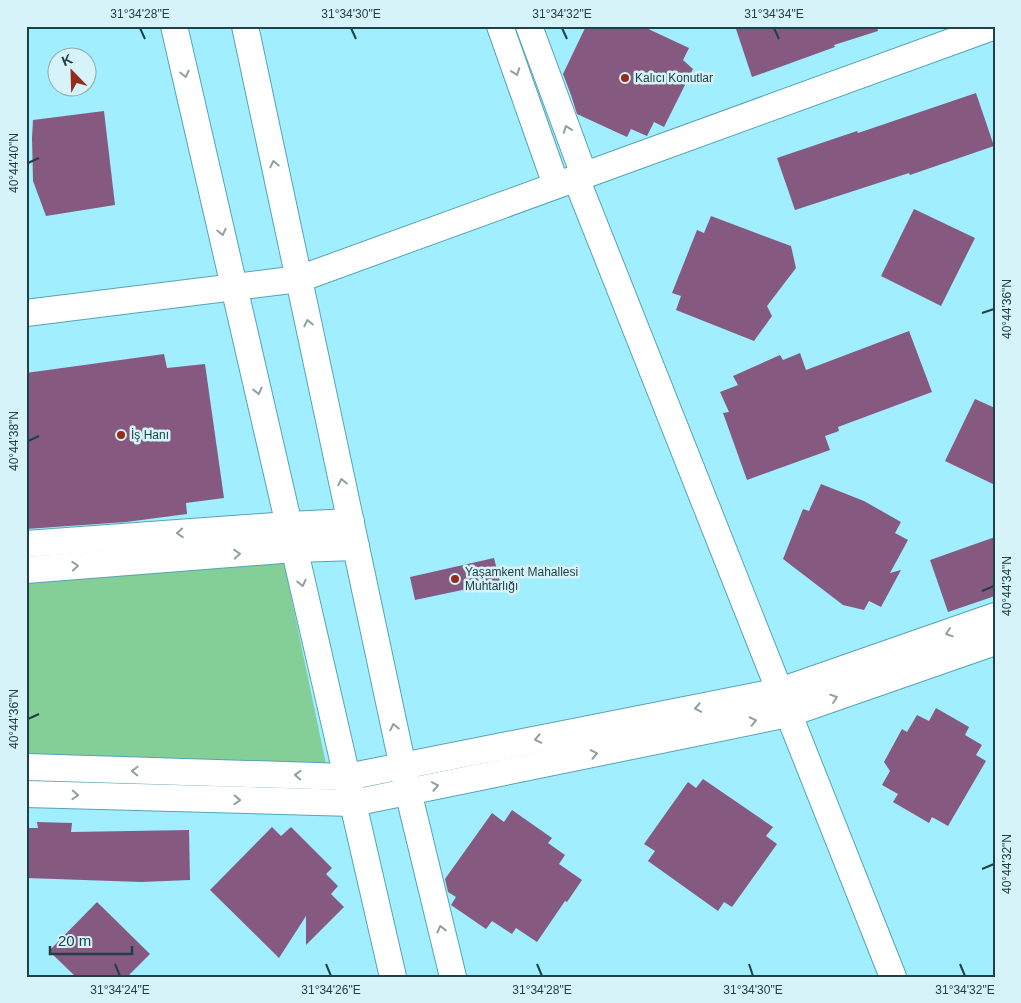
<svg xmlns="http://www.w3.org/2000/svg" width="1021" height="1003" font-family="Helvetica,sans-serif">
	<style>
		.green { fill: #84ce98 }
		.building { fill: #865a80 }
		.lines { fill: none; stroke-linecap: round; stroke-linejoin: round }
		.minor-casing { stroke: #56a4b3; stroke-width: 28 }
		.minor { stroke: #fff; stroke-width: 26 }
		.oneway { stroke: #8fa0a2 }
		.ticks { fill: none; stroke: #1f4046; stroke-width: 2 }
		.poi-dot { fill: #962c1b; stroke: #d6f3f9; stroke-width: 2 }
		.labels { text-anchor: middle; stroke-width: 5; stroke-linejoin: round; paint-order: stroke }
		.poi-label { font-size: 12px; fill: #1f4046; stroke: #d6f3f9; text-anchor: start }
		.neatline { fill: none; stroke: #1f4046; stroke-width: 2 }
		.ticks-label { font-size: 12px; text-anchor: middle; fill: #1f4046 }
	</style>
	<rect width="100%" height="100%" fill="#a0eeff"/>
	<!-- green -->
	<polygon class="green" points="283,558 327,769 26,761 26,579"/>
	<!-- building -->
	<g class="building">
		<polygon points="586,26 642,26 689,48 683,60 693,69 664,127 654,122 647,136 631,129 627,137 577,114 571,95 563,74"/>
		<polygon points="735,26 877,26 878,31 834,45 835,47 752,77"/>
		<polygon points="976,93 994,146 910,175 909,173 795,210 777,158 857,131 858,133"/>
		<polygon points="104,111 115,205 46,216 33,181 32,138 33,120"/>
		<polygon points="914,209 975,238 941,306 881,276"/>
		<polygon points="711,216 791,246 796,268 767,306 772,316 754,341 676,310 681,296 672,293 697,230 704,233"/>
		<polygon points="909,331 932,392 838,427 839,431 825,436 830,450 747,480 723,413 729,412 720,392 738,385 733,376 780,355 783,360 800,353 806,370"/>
		<polygon points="164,354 167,368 205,364 224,498 186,503 187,514 126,522 26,529 26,373"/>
		<polygon points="975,399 995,408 995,485 945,461"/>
		<polygon points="821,484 864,501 901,522 895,533 908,540 890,573 901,570 881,607 869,601 864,610 843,605 783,559 803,509 809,511"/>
		<polygon points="995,537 995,596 948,612 930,560"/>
		<polygon points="494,558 500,582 415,600 410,577"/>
		<polygon points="936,708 969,727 965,735 982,745 976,755 986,761 948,826 932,817 929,823 893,802 898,794 882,785 890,771 884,762 902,729 907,732 917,715 929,721"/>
		<polygon points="703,779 773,827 766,836 777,844 732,907 724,902 718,911 648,861 655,851 644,844 688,782 696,788"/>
		<polygon points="512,810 552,838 548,843 565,855 559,864 582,880 567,902 565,901 537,942 516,928 512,934 492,921 486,929 451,905 456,897 448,892 445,879 492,813 504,822"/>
		<polygon points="37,822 72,823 71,832 189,830 190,880 141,882 26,878 26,828 38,828"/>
		<polygon points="272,827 281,836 291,827 332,868 326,874 338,886 331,894 344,907 306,945 306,916 279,958 210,890"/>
		<polygon points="97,902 150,954 127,977 76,977 49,951"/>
	</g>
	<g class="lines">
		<defs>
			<g id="minor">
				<polyline points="174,26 393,977"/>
				<polyline points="245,26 408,791 453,977"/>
				<polyline points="500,26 556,185"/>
				<polyline points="529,26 584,175"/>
				<polyline points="576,178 893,977"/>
				<polyline points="26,313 299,279 995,26"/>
				<polyline points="26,544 289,525 351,522"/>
				<polyline points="26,570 295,549 356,547"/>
				<polyline points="26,767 347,777 780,691 995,616"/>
				<polyline points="26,794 353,803 788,714 995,642"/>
			</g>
		</defs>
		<!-- minor casing -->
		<use href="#minor" class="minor-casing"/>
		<!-- minor -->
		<use href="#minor" class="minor"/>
	</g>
	<!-- one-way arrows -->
	<defs><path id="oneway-chevron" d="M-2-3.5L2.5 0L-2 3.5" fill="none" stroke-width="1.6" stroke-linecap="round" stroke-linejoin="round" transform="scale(1.25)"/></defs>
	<g class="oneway">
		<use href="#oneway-chevron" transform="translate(516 72) rotate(70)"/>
		<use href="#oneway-chevron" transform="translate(185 74) rotate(77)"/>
		<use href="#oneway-chevron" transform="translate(567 129) rotate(-110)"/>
		<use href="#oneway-chevron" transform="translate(274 164) rotate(-102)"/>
		<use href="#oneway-chevron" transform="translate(222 232) rotate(77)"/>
		<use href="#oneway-chevron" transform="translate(308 323) rotate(-102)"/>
		<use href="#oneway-chevron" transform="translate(258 391) rotate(77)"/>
		<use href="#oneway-chevron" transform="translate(342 482) rotate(-102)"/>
		<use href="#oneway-chevron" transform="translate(180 533) rotate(176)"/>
		<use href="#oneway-chevron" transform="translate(237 554) rotate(-4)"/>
		<use href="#oneway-chevron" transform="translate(75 566) rotate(-4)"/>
		<use href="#oneway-chevron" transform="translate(302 583) rotate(77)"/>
		<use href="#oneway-chevron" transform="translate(949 633) rotate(161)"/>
		<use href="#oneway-chevron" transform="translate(834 698) rotate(-19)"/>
		<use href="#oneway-chevron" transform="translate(698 708) rotate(169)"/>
		<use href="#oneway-chevron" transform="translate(753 721) rotate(-12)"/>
		<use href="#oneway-chevron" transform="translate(394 727) rotate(-102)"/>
		<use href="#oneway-chevron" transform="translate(538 739) rotate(169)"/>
		<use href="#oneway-chevron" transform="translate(594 754) rotate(-11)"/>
		<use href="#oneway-chevron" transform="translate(135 771) rotate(-178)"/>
		<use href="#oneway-chevron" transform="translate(298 775) rotate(-178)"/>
		<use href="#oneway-chevron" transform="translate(435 786) rotate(-11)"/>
		<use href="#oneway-chevron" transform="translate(75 795) rotate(2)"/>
		<use href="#oneway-chevron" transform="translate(237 800) rotate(2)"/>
		<use href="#oneway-chevron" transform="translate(441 929) rotate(-104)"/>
	</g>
	<!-- ticks -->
	<path class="ticks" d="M140 28 145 39M351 28 356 39M562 28 567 39M774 28 779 39M28 163 39 158M982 313 994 309M28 441 39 436M982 591 994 586M28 719 39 714M982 869 994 864M115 964 120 976M326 964 331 976M537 964 542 976M749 964 753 976M960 964 965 976"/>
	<!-- markers -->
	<g class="poi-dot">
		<circle cx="625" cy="78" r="5"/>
		<circle cx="121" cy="435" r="5"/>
		<circle cx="455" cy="579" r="5"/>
	</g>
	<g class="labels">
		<!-- poi labels -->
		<g class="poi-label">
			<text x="635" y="82">Kalıcı Konutlar</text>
			<text x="131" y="439">İş Hanı</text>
			<text x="465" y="576">Yaşamkent Mahallesi<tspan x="465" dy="14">Muhtarlığı</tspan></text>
		</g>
	</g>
	<!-- border -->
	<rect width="1021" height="1003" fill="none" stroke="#d6f3f9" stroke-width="55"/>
	<!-- north arrow -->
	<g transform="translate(72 72) rotate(337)"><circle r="24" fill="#d6f3f9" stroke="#8dabb1"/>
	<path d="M0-4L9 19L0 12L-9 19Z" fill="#962c1b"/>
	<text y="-8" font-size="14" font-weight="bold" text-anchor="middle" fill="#1f4046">K</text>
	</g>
	<!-- scale -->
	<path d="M50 946v8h82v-8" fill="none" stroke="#1f4046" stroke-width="2.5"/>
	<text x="58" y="946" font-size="15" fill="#1f4046" stroke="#d6f3f9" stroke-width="4" paint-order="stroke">20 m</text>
	<rect x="28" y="28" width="966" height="948" class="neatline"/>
	<g class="ticks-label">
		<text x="140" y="18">31°34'28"E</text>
		<text x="351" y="18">31°34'30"E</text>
		<text x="562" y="18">31°34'32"E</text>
		<text x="774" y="18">31°34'34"E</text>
		<text transform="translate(14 163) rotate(-90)" y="4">40°44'40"N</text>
		<text transform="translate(1007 309) rotate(-90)" y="4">40°44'36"N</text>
		<text transform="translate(14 441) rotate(-90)" y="4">40°44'38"N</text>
		<text transform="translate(1007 586) rotate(-90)" y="4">40°44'34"N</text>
		<text transform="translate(14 719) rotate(-90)" y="4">40°44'36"N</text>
		<text transform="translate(1007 864) rotate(-90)" y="4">40°44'32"N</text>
		<text x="120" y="994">31°34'24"E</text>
		<text x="331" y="994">31°34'26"E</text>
		<text x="542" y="994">31°34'28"E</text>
		<text x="753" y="994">31°34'30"E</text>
		<text x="965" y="994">31°34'32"E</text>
	</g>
</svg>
